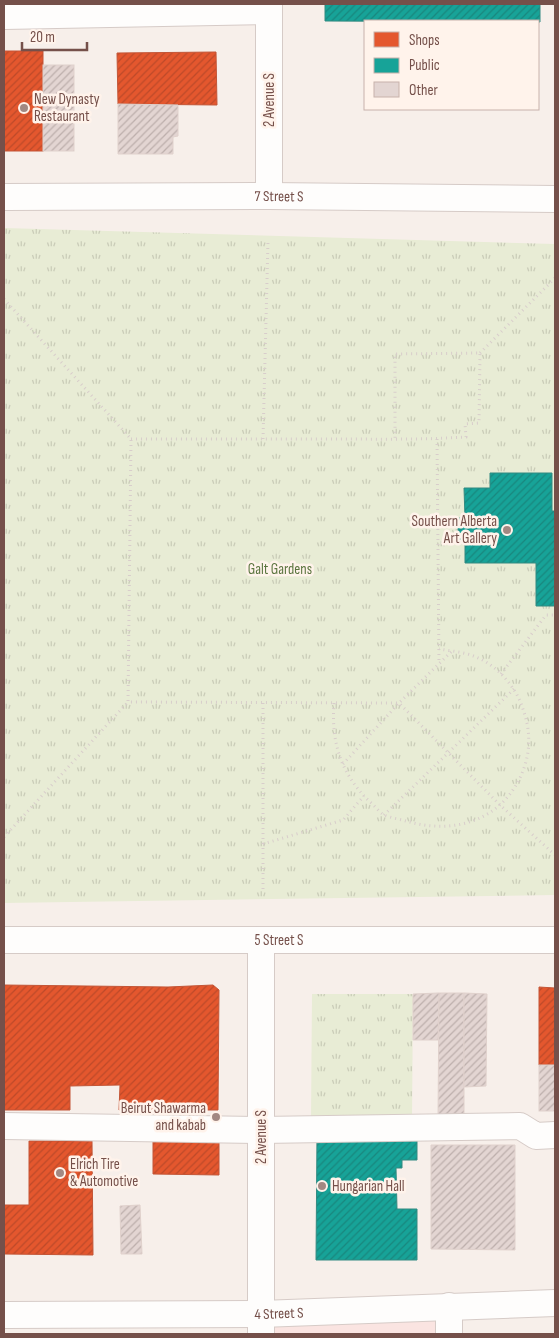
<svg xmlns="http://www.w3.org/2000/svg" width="559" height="1338" font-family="'Sofia Sans Condensed',sans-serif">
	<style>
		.commercial { fill: #fae4e1 }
		.grass { fill: url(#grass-tufts) }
		.shops { fill: url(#shops-hatch); stroke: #c35536 }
		.public { fill: url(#public-hatch); stroke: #338a81 }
		.building { fill: url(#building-hatch); stroke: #e0d1cc }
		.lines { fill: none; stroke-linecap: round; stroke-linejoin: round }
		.minor-casing { stroke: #d6cbc7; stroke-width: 28 }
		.path { stroke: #d8cdcb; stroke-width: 3; stroke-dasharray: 1 4; stroke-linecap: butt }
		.minor { stroke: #fefdfc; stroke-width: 26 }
		.poi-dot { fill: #a28882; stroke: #fff3eb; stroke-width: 2 }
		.labels { text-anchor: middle; stroke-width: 5; stroke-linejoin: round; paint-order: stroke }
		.poi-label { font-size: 15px; fill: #75504a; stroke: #fff3eb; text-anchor: start }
		.street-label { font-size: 15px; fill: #75504a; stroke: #fff3eb }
		.park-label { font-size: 15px; fill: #5b753f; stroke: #fff3eb }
	</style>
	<defs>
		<pattern id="grass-tufts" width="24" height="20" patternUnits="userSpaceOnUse" patternTransform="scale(1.25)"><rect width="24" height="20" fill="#e8ecd5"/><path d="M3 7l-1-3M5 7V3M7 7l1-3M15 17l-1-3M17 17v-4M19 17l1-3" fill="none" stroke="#caccb8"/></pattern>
		<pattern id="shops-hatch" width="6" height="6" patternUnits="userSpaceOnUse" patternTransform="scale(1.25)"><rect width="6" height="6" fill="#e4572e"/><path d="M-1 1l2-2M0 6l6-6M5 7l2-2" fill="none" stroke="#bd4a29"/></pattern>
		<pattern id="public-hatch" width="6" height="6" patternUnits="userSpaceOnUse" patternTransform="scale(1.25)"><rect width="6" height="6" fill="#17a398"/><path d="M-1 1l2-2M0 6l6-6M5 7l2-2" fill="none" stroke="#19877e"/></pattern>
		<pattern id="building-hatch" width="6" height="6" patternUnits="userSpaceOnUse" patternTransform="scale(1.25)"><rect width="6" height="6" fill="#e3d5d2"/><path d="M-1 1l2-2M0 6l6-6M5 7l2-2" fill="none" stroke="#bdafac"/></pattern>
	</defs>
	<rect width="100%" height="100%" fill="#f7efea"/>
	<!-- commercial -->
	<polygon class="commercial" points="449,1306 449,1334 261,1334 261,1314"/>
	<!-- grass -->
	<g class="grass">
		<polygon points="4,228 555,244 555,895 4,903"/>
		<polygon points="312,994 413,994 412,1120 311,1119"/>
	</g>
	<!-- shops -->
	<g class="shops">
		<rect x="4" y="51" width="39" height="100"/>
		<polygon points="216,52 217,105 118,104 117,53"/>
		<polygon points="4,985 168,987 213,985 219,990 218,1110 119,1110 120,1085 70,1086 70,1110 4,1110"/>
		<polygon points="555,986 555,1065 539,1065 539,987 555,988"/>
		<polygon points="153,1134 219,1135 219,1175 153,1174"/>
		<polygon points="29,1141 92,1141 93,1255 4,1254 4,1205 29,1205"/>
	</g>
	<!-- public -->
	<g class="public">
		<polygon points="325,4 540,4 540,22 325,21"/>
		<polygon points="490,473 552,473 552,511 555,511 555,606 536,606 536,563 465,563 465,542 458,542 458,518 465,518 464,488 490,488"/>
		<polygon points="317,1134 417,1134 417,1160 402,1160 402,1168 396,1168 397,1209 417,1209 417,1260 316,1260"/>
	</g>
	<!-- building -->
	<g class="building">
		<rect x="43" y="65" width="31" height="86"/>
		<polygon points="118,104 178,105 178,136 173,137 173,154 118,154"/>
		<polygon points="439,993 464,993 464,1118 438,1119"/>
		<polygon points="439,993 438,1040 413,1040 413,994"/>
		<polygon points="464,993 487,994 486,1086 464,1087"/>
		<rect x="539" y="1065" width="16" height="46"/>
		<polygon points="431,1145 515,1145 515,1250 431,1249"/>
		<polygon points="140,1205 142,1254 121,1254 120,1206"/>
	</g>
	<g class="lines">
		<defs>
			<g id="minor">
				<polyline points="4,16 269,11"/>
				<polyline points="269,196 269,4"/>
				<path id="s1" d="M4 197 269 196 555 199"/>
				<path id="s2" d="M4 940H555"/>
				<polyline points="261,940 261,1334"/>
				<polyline points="4,1126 261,1130 520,1126 536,1136 555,1135"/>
				<polyline points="449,1306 449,1334"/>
				<path id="s3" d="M4 1315 261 1314 555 1303"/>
			</g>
		</defs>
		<!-- minor casing -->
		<use href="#minor" class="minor-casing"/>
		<!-- path -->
		<g class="path">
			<polyline points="4,299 131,439 128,702 399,703 452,651"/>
			<polyline points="480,353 555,278"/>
			<path d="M131 439C198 439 265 439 333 439 377 439 422 440 466 437L465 424 479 423 480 353 395 354V439"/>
			<polyline points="263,439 268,241"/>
			<polyline points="437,439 439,663"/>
			<polyline points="501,674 546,615 555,615"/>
			<path d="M334 703C331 743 341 774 370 802 375 806 379 812 384 815 391 818 399 819 406 821 456 836 506 819 524 768 531 748 530 729 523 709 516 687 498 666 476 657 465 652 451 651 439 649"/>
			<polyline points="343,764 399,703 500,805 555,855"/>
			<polyline points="384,815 514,689"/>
			<polyline points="4,837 128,702"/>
			<polyline points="263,844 343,820 364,796"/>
			<polyline points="263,889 263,702"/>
		</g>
		<!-- minor -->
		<use href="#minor" class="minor"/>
	</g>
	<!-- markers -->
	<g class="poi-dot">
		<circle cx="24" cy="108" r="5"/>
		<circle cx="507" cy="530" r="5"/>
		<circle cx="216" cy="1117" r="5"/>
		<circle cx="60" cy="1173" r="5"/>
		<circle cx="322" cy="1186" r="5"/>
	</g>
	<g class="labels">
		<!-- poi labels -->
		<g class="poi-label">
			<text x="34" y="104">New Dynasty<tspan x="34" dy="17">Restaurant</tspan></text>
			<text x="497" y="526" text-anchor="end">Southern Alberta<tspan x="497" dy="17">Art Gallery</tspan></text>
			<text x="206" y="1113" text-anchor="end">Beirut Shawarma<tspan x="206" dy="17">and kabab</tspan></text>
			<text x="70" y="1169">Elrich Tire<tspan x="70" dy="17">&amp; Automotive</tspan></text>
			<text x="332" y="1191">Hungarian Hall</text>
		</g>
		<!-- street labels -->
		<g class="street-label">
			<text transform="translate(269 100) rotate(-90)" y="5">2 Avenue S</text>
			<text dy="5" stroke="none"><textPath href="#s1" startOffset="275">7 Street S</textPath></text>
			<text dy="5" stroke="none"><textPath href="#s2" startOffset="275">5 Street S</textPath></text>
			<text transform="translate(261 1137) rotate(-90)" y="5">2 Avenue S</text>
			<text dy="5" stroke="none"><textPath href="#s3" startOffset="275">4 Street S</textPath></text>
		</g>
		<!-- park labels -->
		<g class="park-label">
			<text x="280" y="574">Galt Gardens</text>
		</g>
	</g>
	<!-- border -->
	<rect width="559" height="1338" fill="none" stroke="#75504a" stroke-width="10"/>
	<!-- legend -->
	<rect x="364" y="20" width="175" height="90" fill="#fff3eb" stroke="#c8b2ab"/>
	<rect x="374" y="32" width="25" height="15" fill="#e4572e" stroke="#c8b2ab"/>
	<text x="409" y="45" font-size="15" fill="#75504a">Shops</text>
	<rect x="374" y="58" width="25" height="15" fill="#17a398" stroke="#c8b2ab"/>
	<text x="409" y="70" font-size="15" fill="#75504a">Public</text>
	<rect x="374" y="82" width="25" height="15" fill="#e3d5d2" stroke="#c8b2ab"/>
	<text x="409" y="95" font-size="15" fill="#75504a">Other</text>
	<!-- scale -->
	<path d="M22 42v8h65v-8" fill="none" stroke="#75504a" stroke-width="2.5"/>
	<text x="30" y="42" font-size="15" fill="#75504a" stroke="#fff3eb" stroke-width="4" paint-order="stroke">20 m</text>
</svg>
